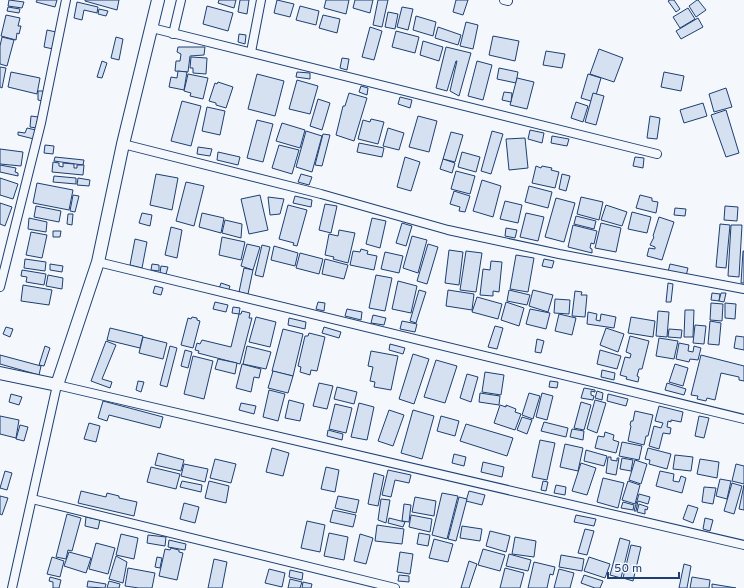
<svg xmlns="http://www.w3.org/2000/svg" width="744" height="588" font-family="Overpass,sans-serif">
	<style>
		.building { fill: #d5e0f0; stroke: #1d3f73 }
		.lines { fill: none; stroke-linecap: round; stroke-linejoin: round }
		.street-casing { stroke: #1d3f73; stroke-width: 10 }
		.secondary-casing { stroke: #1d3f73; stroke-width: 14 }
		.street { stroke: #f4f7fb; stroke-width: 8 }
		.secondary { stroke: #f4f7fb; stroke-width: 12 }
	</style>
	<rect width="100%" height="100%" fill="#f4f7fb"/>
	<!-- building -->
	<g class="building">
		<polygon points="9,0 24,2 22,8 8,6"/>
		<polygon points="37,0 57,0 55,7 36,2"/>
		<polygon points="85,0 119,0 117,10 85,1"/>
		<polygon points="219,0 236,0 234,8 218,3"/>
		<polygon points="240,0 249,0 247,14 238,12"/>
		<polygon points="277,0 294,4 290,17 274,13"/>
		<polygon points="326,0 349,0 346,14 324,8"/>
		<polygon points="355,0 373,0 370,13 353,8"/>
		<polygon points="378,0 388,0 382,27 373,25"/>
		<polygon points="456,0 468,0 463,15 453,12"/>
		<polygon points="670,0 674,0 680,9 676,12 668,1"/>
		<polygon points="697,0 698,0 706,10 696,17 689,6"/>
		<polygon points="77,2 98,7 97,13 84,10 82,20 74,18"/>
		<polygon points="207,6 233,13 228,31 203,24"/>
		<polygon points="300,6 319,11 316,25 296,20"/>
		<polygon points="8,7 20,9 19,13 7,11"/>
		<polygon points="402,7 413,9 408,30 397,27"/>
		<polygon points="688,8 695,19 680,28 673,17"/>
		<polygon points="99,9 108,11 106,16 98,14"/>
		<polygon points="388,12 398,14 395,29 385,27"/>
		<polygon points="6,15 20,18 18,26 21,26 19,34 17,33 16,40 1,36"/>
		<polygon points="323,15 340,19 337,33 319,28"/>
		<polygon points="416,16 436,22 433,36 413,30"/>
		<polygon points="698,18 703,27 681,39 676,31"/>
		<polygon points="466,22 478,25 473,49 460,46"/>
		<polygon points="370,27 382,31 374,60 362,57"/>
		<polygon points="438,27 461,35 458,45 435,38"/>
		<polygon points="47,30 56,32 53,49 44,47"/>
		<polygon points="396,31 419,37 415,53 392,47"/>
		<polygon points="239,34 246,35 245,44 238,42"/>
		<polygon points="493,36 519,41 515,61 489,55"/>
		<polygon points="2,37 14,40 7,66 0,64 0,46"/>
		<polygon points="116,37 123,39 119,60 111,58"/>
		<polygon points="423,41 443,47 439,61 420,55"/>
		<polygon points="178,47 205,47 204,55 190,56 188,72 175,71 176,61 180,61 181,54 177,52"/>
		<polygon points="446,47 471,53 459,96 450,91 457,61 456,61 447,91 436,88"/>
		<polygon points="599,49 623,58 614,82 590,74"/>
		<polygon points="546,51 565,54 562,68 543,65"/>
		<polygon points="191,57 207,58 206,74 193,73 193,68 190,68"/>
		<polygon points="342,58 349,59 347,70 340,68"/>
		<polygon points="102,61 107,63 102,78 97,77"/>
		<polygon points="477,61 492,65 483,100 468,96"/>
		<polygon points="0,67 6,68 2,88 0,87"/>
		<polygon points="499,68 518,72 516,83 497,79"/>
		<polygon points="178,71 187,72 184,90 169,87 171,77 177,78"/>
		<polygon points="11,72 40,78 37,94 8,87"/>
		<polygon points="297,72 310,73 310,79 296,77"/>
		<polygon points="664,72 684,76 681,91 661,87"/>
		<polygon points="188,74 208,78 203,99 190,96 191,93 184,91"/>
		<polygon points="257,74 284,81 275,116 248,109"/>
		<polygon points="588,74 601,78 594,102 581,98"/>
		<polygon points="517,78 534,82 527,109 510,105"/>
		<polygon points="297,80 318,86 310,114 289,109"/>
		<polygon points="218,82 233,87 226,108 216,105 216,103 209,101 215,83 217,84"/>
		<polygon points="361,86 368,88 367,95 359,92"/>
		<polygon points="726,88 732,107 714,112 709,94"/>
		<polygon points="38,91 44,91 43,101 38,100"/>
		<polygon points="504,92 512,93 511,102 502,100"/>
		<polygon points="349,93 367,98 354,141 336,135 343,106 345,106"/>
		<polygon points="593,93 604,96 596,125 585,122"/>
		<polygon points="400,97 412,100 410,108 398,104"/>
		<polygon points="318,99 330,103 322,130 310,126"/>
		<polygon points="182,101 201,106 191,146 171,141"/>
		<polygon points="576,102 588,106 583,122 571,118"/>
		<polygon points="703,103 707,116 684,123 680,110"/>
		<polygon points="207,107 225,111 220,135 202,131"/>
		<polygon points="726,110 739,153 726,157 711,115"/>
		<polygon points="31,116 38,117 37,128 30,127"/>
		<polygon points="418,116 437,121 429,152 409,147"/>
		<polygon points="650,116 660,118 657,139 647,138"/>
		<polygon points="371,119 384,122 378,144 358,139 363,120 370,122"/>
		<polygon points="257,120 273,124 263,162 247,158"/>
		<polygon points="282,123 305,130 300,148 276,141"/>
		<polygon points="27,128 36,130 34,139 18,135 18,132 25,133"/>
		<polygon points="388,128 404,133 399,150 383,146"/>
		<polygon points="530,130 544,133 542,143 528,139"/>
		<polygon points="306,131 322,136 312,172 296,167"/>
		<polygon points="492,131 503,134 491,174 481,171"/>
		<polygon points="451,132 463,135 455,162 443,159"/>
		<polygon points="323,134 330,135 322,166 315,165"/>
		<polygon points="552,136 569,139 567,146 551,143"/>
		<polygon points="525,138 528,168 509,170 506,139"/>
		<polygon points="359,143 384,148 382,157 357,152"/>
		<polygon points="45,145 54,146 53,154 44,153"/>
		<polygon points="279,145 299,150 292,174 272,168"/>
		<polygon points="198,147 212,149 210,156 197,154"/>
		<polygon points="0,149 23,152 21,166 0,164"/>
		<polygon points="218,152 240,157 238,165 217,160"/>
		<polygon points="462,152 480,157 476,172 458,167"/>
		<polygon points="55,157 84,160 83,165 54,161"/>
		<polygon points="405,157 420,162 411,191 397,187"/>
		<polygon points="635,157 644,158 643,168 633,166"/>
		<polygon points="443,159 455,163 452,173 440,169"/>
		<polygon points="53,162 59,163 59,166 63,167 63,163 74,164 74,168 77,168 77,165 84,165 83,175 52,172"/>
		<polygon points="0,165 16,168 15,172 18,173 18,176 0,172"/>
		<polygon points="536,166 541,168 542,166 552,168 551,170 559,172 555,188 532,183"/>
		<polygon points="456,171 475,176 470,194 451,189"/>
		<polygon points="156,174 178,178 172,210 150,205"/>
		<polygon points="301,174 312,177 309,185 298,182"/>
		<polygon points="562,174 570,176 566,191 559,189"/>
		<polygon points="54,176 76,178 76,184 53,182"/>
		<polygon points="0,178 18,184 13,199 0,195"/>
		<polygon points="78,178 90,180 89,186 77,185"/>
		<polygon points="482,180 501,186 493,217 473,211"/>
		<polygon points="186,182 204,186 194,226 176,221"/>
		<polygon points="37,183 73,190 69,210 33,203"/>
		<polygon points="529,186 552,192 548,208 525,202"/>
		<polygon points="454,191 470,196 465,212 459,211 460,207 450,204"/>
		<polygon points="73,195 79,196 75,212 70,211"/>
		<polygon points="260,195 268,230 249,234 241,199"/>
		<polygon points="640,195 652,198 652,201 658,202 656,213 636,208"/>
		<polygon points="295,196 312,200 311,207 293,203"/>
		<polygon points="268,197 284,199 280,214 270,215"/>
		<polygon points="581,197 603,202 599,220 577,214"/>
		<polygon points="556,198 575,203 564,242 545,237"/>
		<polygon points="505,201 522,205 518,223 500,219"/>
		<polygon points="0,203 12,207 5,226 0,224"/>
		<polygon points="325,204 337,206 331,233 319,230"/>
		<polygon points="288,205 307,210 297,246 293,245 294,243 279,239"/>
		<polygon points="606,205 627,212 622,226 601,220"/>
		<polygon points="36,206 61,211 59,222 34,217"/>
		<polygon points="725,206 738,207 737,221 724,220"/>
		<polygon points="675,208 686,209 685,216 674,215"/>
		<polygon points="632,212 651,217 647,233 628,229"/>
		<polygon points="142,213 152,215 150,226 139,223"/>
		<polygon points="202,213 224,218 221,233 199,227"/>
		<polygon points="526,213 544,217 538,241 520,237"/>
		<polygon points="68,214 73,214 72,225 67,224"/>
		<polygon points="576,216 596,221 594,229 574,224"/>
		<polygon points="659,217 674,222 662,260 647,256 649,248 655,249 655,247 650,245 654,237 653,236"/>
		<polygon points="29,218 47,222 46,232 28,229"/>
		<polygon points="372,218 386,221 380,248 366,244"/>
		<polygon points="225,220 242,224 241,238 222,233"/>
		<polygon points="402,223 412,226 406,246 396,243"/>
		<polygon points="601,223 621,228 616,252 595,248"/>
		<polygon points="720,224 730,225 726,268 716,267"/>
		<polygon points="573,225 597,231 594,244 591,243 590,248 592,249 592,253 568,247"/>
		<polygon points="731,225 742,225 739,277 728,276"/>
		<polygon points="171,227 182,230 177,258 165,255"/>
		<polygon points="506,228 517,230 515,238 505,236"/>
		<polygon points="339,230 355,233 348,263 333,259 334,257 325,255 329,234 338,236"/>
		<polygon points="53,231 61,231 60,237 53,237"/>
		<polygon points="31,232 47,235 42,258 26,255"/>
		<polygon points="412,236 427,240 418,273 403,268"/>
		<polygon points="222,237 245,242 241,260 219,255"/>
		<polygon points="135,239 147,242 142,268 130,265"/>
		<polygon points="247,244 260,247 253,270 241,266"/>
		<polygon points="428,244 438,247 427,284 417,281"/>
		<polygon points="262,245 270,247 263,277 255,275"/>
		<polygon points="274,246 298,253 295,266 271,260"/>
		<polygon points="361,249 368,251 367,254 377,256 374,270 350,265 353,251 360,252"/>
		<polygon points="449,250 463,252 459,285 445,283"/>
		<polygon points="466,251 482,253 476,292 460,290"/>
		<polygon points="743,251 744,251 744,283 741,283"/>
		<polygon points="385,252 403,256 399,273 381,269"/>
		<polygon points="300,253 323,259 319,274 296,268"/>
		<polygon points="516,255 534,258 528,292 510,289"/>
		<polygon points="25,259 46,262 45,271 24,268"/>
		<polygon points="325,259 348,265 344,279 322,274"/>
		<polygon points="544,259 554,261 552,268 542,266"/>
		<polygon points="491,261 502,262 499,292 493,291 493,296 480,295 483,269 490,270"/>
		<polygon points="50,264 63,266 62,272 50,270"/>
		<polygon points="152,264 159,265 159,271 151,270"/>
		<polygon points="670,264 688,268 686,276 668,272"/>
		<polygon points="161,266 168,267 166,274 160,273"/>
		<polygon points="244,268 253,270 248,294 239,292"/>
		<polygon points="22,270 46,274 44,285 26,282 27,277 21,276"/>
		<polygon points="48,275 63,278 62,289 46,286"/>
		<polygon points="376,275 392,278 385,311 369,308"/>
		<polygon points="398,281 417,286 411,313 392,309"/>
		<polygon points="221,283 230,286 228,292 219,289"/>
		<polygon points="668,283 673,284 671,302 666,302"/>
		<polygon points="23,285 52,290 49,305 21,301"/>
		<polygon points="155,286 163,288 161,295 153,293"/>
		<polygon points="419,290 426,292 416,323 410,321"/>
		<polygon points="448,290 474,294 472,310 446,306"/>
		<polygon points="509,290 530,295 527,305 507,301"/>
		<polygon points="533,290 553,295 548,312 529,306"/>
		<polygon points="575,291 582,292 581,295 587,295 585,317 572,316"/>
		<polygon points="712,293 720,294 719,301 711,300"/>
		<polygon points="721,293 726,293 724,302 719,301"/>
		<polygon points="477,297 502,304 498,319 472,312"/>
		<polygon points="555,299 570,300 569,314 554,313"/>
		<polygon points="215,302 228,305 226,312 213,309"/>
		<polygon points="318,302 325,303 324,311 316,309"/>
		<polygon points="506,302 524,308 519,326 501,320"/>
		<polygon points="711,303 723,304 722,321 710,320"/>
		<polygon points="725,303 736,304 735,319 725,318"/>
		<polygon points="233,307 240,308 239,314 232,313"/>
		<polygon points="347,309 362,312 361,320 345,316"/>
		<polygon points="530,309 550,313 546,329 526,324"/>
		<polygon points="685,310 694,310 693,337 684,337"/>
		<polygon points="242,311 250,313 249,318 252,318 240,364 198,353 199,351 195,350 197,343 200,344 202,340 231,347 239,314 241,314"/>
		<polygon points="658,311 669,312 667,337 656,336"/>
		<polygon points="588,312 597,314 596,320 600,321 601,314 616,317 614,328 587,324"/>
		<polygon points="559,314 576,318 572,335 555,331"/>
		<polygon points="373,315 386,318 384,325 371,323"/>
		<polygon points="192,317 197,318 197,320 200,321 193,348 181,345 188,318 191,319"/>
		<polygon points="256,317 276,322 270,347 249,342"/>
		<polygon points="631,317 655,321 653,337 628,333"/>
		<polygon points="289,318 306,322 305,329 288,325"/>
		<polygon points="402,321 417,324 415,332 400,329"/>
		<polygon points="710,321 721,323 719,345 708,344"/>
		<polygon points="695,325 706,326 704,344 693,343"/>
		<polygon points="495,326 503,328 497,349 488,347"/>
		<polygon points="6,327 13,329 10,337 3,334"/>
		<polygon points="324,327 341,332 339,338 322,333"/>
		<polygon points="110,328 143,336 140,348 107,340"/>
		<polygon points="606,328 624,334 618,352 600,345"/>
		<polygon points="283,329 303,334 293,376 272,371"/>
		<polygon points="669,329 682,330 681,338 668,337"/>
		<polygon points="309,333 325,337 317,371 311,370 310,375 300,372 301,367 298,366 305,336 308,336"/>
		<polygon points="630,336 649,341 642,369 639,369 637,376 639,377 638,382 626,379 627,377 620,375 625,357 630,358 631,354 626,352"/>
		<polygon points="736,336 744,337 744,350 734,348"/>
		<polygon points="143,337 167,343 163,359 139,353"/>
		<polygon points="659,338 678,341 674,359 656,356"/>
		<polygon points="537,339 544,341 541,353 535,352"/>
		<polygon points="106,341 116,345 102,379 112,382 110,388 91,381"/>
		<polygon points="679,343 689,345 688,351 693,352 694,346 701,348 698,360 690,359 689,362 676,359"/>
		<polygon points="390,344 405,348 403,354 389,350"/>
		<polygon points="45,346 50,348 44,366 39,365"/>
		<polygon points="170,346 177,348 167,387 160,385"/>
		<polygon points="247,346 271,352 266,369 243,364"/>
		<polygon points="185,350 192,352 188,368 181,366"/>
		<polygon points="600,350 621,356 617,369 597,364"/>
		<polygon points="371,351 398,356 391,390 374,387 375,382 370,381 373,367 368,366"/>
		<polygon points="413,354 429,359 414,404 399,399"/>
		<polygon points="0,355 41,366 39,375 0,364"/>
		<polygon points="701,355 744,366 744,381 739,380 739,377 721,373 715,400 707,398 706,401 697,399 698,396 691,395"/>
		<polygon points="193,356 213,361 204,399 184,394"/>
		<polygon points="218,359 237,363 235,374 215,369"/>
		<polygon points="436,360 457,366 445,403 424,397"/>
		<polygon points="242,364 261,369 259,378 254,377 251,392 236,388"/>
		<polygon points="675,364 688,368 683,386 669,382"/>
		<polygon points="602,370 615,373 614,380 601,377"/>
		<polygon points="273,371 293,376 288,393 268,388"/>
		<polygon points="485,372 504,375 501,395 482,392"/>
		<polygon points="467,374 478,377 471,402 460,398"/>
		<polygon points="138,381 144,382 141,392 136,390"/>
		<polygon points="550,381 558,382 557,388 549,387"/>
		<polygon points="319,383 333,386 327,409 313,406"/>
		<polygon points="667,383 686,389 684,395 665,390"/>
		<polygon points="337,387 357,392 354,404 334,399"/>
		<polygon points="584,388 595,390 595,392 591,391 591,395 594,396 593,400 581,398"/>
		<polygon points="269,390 285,394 278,421 263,417"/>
		<polygon points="597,391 603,393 602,400 595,398"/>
		<polygon points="480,393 500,396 499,405 479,402"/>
		<polygon points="529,393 540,396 533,419 522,415"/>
		<polygon points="542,393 553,396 547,420 536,417"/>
		<polygon points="11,394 22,397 19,405 9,402"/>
		<polygon points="608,394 628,399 626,406 607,401"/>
		<polygon points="289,400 304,404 300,421 285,418"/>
		<polygon points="595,400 606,403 597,433 587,429"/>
		<polygon points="103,401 163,417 160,428 109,415 107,421 98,418"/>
		<polygon points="581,402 591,405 584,430 574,428"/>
		<polygon points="241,403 256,406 254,414 239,410"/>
		<polygon points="359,403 374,407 367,440 351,437"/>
		<polygon points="335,404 352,408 346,433 329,429"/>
		<polygon points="500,405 506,407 506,405 516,409 515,412 521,414 515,430 494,423"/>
		<polygon points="659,406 683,412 681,422 671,420 671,422 668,421 667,427 671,428 670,434 663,433 659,449 649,446 654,426 661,428 663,423 655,421"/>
		<polygon points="389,410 404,415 393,446 378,441"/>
		<polygon points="413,410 434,416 422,459 401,453"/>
		<polygon points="635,411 653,415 648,436 646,436 644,445 628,441 631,426 630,425 631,421 633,421"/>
		<polygon points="0,416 19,420 16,438 0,434"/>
		<polygon points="441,416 459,421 455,436 437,431"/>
		<polygon points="699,416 709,418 704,438 695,436"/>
		<polygon points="522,417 532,420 527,434 517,430"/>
		<polygon points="544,422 568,428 566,437 541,431"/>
		<polygon points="89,423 100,426 96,442 84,439"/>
		<polygon points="466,424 513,438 507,456 460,441"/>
		<polygon points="20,425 28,427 24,441 16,439"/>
		<polygon points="572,429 584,431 583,440 570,437"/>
		<polygon points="328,430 343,434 342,440 327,436"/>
		<polygon points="605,432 614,435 613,440 619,442 616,453 595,448 598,436 604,437"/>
		<polygon points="540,440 555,443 547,480 532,477"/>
		<polygon points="622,442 642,446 639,460 619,456"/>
		<polygon points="565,444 583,448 578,471 560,467"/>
		<polygon points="272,448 289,453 283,476 266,472"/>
		<polygon points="648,448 671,454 667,469 649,464 650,460 645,459"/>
		<polygon points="586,450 607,456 604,466 584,461"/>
		<polygon points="158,453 184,460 181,471 155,465"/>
		<polygon points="454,454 466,457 464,466 452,463"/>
		<polygon points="675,455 693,457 691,471 673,469"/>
		<polygon points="608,457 611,457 611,460 617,461 617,458 619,458 616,475 606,473"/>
		<polygon points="622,458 633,460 631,471 620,469"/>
		<polygon points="215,459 236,464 231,483 210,478"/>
		<polygon points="700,459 719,462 717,478 697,474"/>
		<polygon points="635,460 647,464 641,484 629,480"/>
		<polygon points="483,462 504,467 502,477 481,472"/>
		<polygon points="581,463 596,468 587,495 572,491"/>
		<polygon points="184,464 208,469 205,482 181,476"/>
		<polygon points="736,464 744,466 744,484 732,481"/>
		<polygon points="151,467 180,474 176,489 147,482"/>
		<polygon points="326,467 339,470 335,492 321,489"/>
		<polygon points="388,470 411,475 409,483 395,480 391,497 382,495"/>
		<polygon points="5,471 12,473 7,490 0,488"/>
		<polygon points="660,471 674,474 673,481 679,482 681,476 686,478 682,493 656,486"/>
		<polygon points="374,473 384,476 378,506 368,504"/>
		<polygon points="603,478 624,483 618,508 597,502"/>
		<polygon points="720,479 731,481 727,499 716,496"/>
		<polygon points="182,481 202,485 201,492 180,487"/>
		<polygon points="209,481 229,486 226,503 205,498"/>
		<polygon points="543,481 548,482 546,491 541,490"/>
		<polygon points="628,481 640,485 635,504 622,500"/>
		<polygon points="732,483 742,486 734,514 724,511"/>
		<polygon points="556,485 566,487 565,495 554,493"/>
		<polygon points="744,485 744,510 739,509"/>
		<polygon points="704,487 716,488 713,504 702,502"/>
		<polygon points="81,491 106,497 107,493 119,496 119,498 137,502 134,516 78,503"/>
		<polygon points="469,491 485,495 482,505 466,501"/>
		<polygon points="442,493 458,496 447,539 432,535"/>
		<polygon points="639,494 650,497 648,504 638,501 636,511 634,511"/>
		<polygon points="0,496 8,498 2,515 0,514"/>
		<polygon points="338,496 359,500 356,513 335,508"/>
		<polygon points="415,497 436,501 434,516 412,512"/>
		<polygon points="459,497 467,499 456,541 448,539"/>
		<polygon points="381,499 390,500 386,523 378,520"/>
		<polygon points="623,502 634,505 633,510 621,508"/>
		<polygon points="184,503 199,507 195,523 180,519"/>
		<polygon points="404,504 411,505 409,522 402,521"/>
		<polygon points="639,504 648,507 647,510 645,509 645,514 637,512"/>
		<polygon points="688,505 698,508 693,523 683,519"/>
		<polygon points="333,510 356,515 353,527 330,522"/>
		<polygon points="67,514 81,518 72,551 68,550 66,559 56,557"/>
		<polygon points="411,515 432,519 430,532 409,527"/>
		<polygon points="576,515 596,519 594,526 574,522"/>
		<polygon points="86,517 100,520 98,529 85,526"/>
		<polygon points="389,518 405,522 403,527 388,523"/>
		<polygon points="705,518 713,520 710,531 703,529"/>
		<polygon points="307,521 325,525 320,552 301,548"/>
		<polygon points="377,525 404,529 402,544 375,541"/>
		<polygon points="462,526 482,529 480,541 460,538"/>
		<polygon points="585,529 594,531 587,555 578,553"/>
		<polygon points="490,531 510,536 506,552 486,546"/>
		<polygon points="329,533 348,537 344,560 324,556"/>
		<polygon points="419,533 430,535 428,546 417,544"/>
		<polygon points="121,534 138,538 134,559 116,555"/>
		<polygon points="360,534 373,538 366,564 354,561"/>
		<polygon points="148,535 166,537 165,546 147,543"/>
		<polygon points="515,537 536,541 534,557 512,554"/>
		<polygon points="620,538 630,541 621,578 610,575"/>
		<polygon points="434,539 453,544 448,562 429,558"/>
		<polygon points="169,540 186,544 185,550 168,547"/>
		<polygon points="96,543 115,548 108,574 89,569"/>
		<polygon points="631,545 641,547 633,581 623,578"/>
		<polygon points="171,548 179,550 179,552 183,553 177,580 159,576 165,549 170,550"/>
		<polygon points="483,549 505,555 500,571 478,565"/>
		<polygon points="69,552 91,558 86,573 64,566"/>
		<polygon points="400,552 413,554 410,574 397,572"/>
		<polygon points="509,554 531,560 528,571 506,566"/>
		<polygon points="561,555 584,559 582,571 559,567"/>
		<polygon points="116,556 127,562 123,583 109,579"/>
		<polygon points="52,557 64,561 60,577 47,574"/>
		<polygon points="157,557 162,558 160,568 155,567"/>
		<polygon points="589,557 610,564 605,578 584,571"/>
		<polygon points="214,559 227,562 222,588 208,588"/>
		<polygon points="469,561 477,564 469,588 461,588"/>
		<polygon points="534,562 555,567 553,575 550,574 547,588 528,588"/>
		<polygon points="684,564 691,566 687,588 679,588"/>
		<polygon points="128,568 155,573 152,588 139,588 125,586"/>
		<polygon points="505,568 524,573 520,588 500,588"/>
		<polygon points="269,569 285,573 282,587 265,583"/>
		<polygon points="559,569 574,573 570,588 554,588"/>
		<polygon points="290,570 303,573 302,580 289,577"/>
		<polygon points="399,575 409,576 409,582 398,581"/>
		<polygon points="584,575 603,581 600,588 595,588 581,583"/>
		<polygon points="50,577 61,580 59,588 53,588 53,582 49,581"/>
		<polygon points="692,577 710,580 709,588 690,588"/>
		<polygon points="290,579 302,582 300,588 288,588"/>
		<polygon points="88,581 106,584 105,588 87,587"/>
		<polygon points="109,581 120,584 119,588 107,588"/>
		<polygon points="303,582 312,584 311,588 302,588"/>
		<polygon points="712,584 736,588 712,588"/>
	</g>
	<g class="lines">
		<defs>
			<g id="street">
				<polyline points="504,0 508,1"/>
				<polyline points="152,28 657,154"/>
				<polyline points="173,34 181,0"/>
				<polyline points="251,52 261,0"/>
				<polyline points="123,144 321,194 448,230 559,254 744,289"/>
				<polyline points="98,262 744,419"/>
				<polyline points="0,287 41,123 66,0"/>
				<polyline points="32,499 395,588"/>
				<polyline points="12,588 57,385 744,545"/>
			</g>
			<polyline id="secondary" points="0,373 57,385 98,262 123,144 158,0"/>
		</defs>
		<!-- street casing -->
		<use href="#street" class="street-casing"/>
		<!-- secondary casing -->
		<use href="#secondary" class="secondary-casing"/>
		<!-- street -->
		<use href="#street" class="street"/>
		<!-- secondary -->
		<use href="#secondary" class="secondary"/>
	</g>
	<!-- scale -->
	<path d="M608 572v6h71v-6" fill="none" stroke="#1d3f73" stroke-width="2"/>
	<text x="614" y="572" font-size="12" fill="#1d3f73" stroke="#f4f7fb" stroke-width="3" paint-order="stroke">50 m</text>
</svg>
